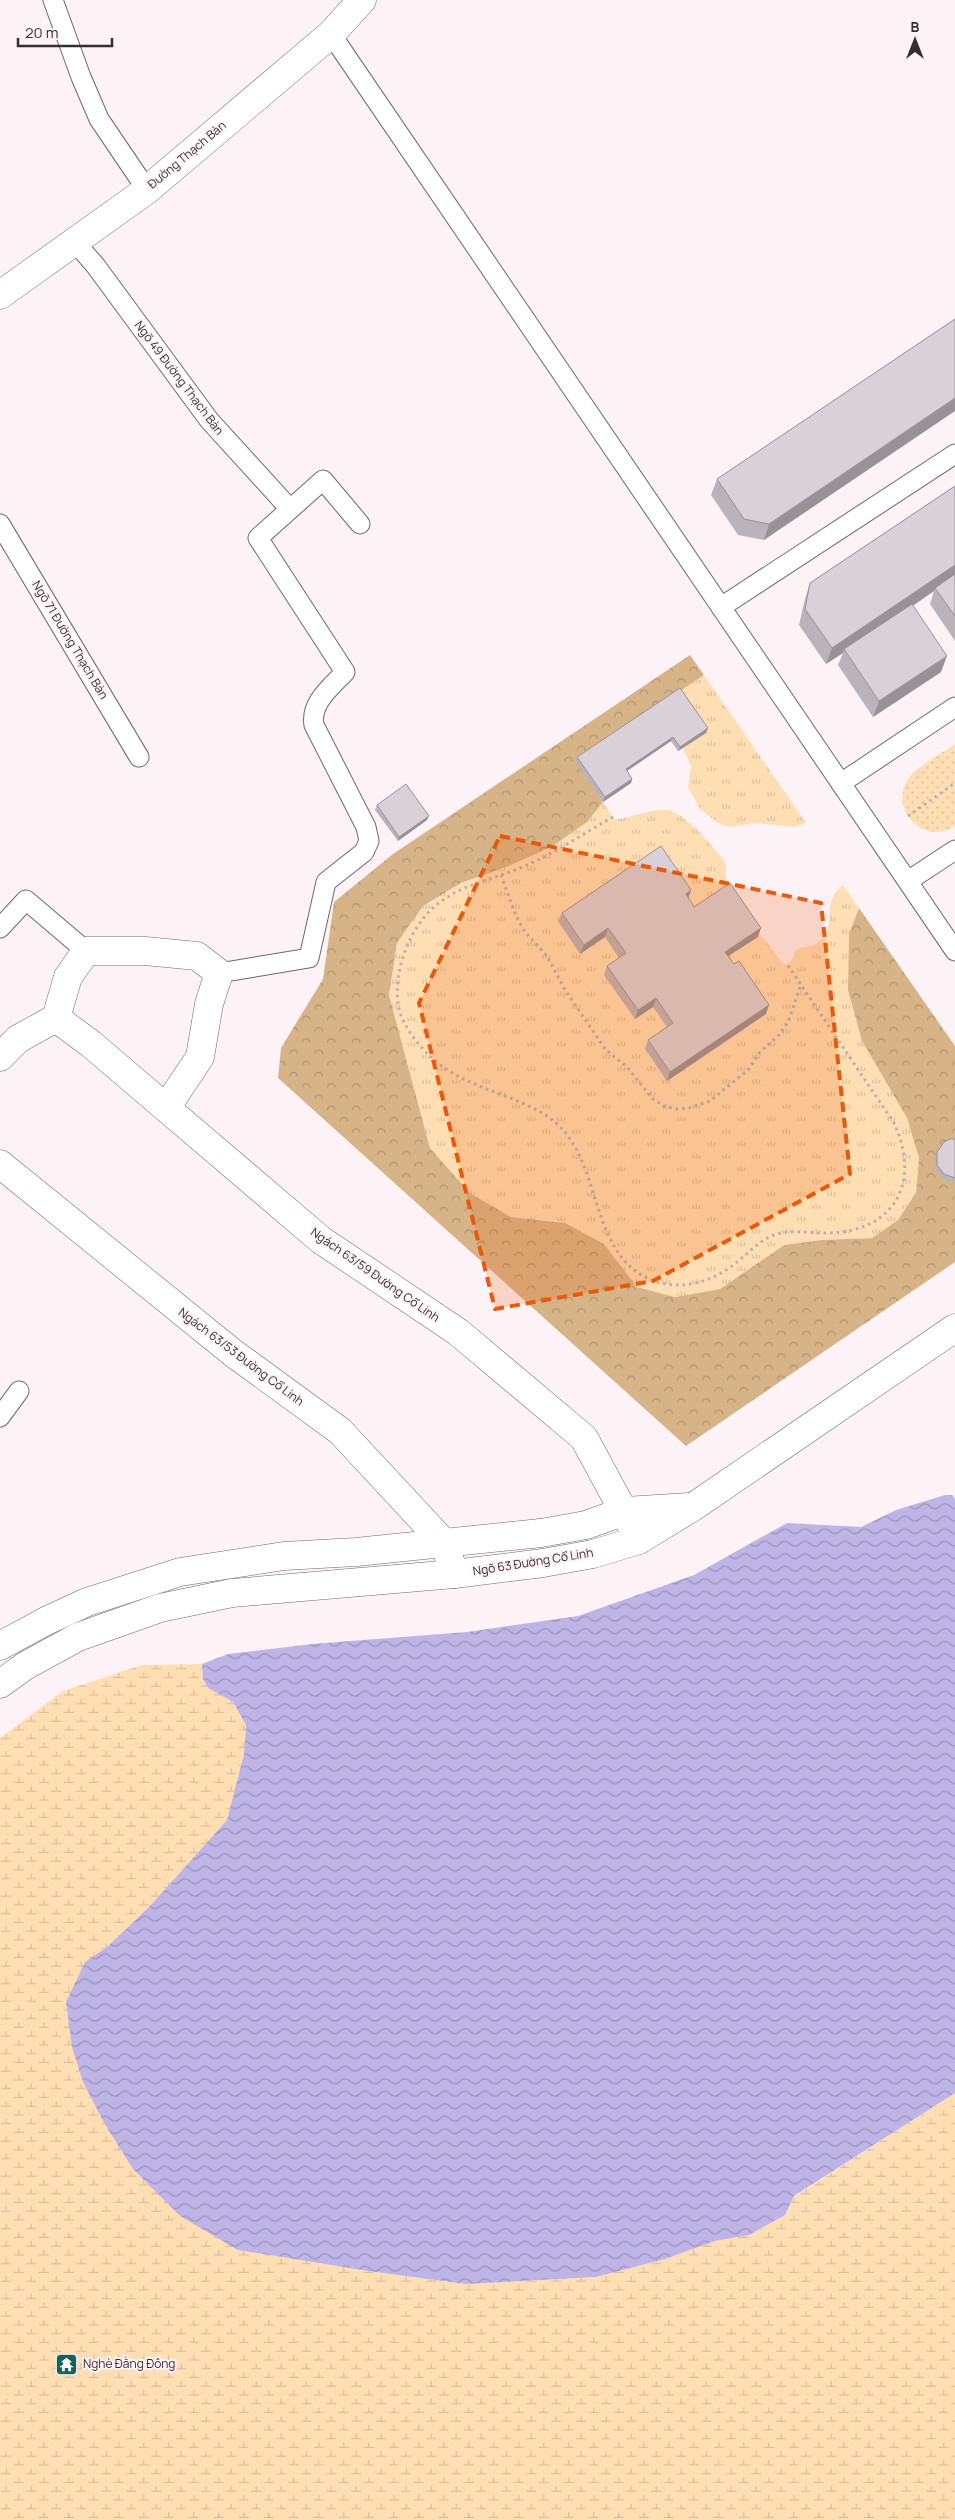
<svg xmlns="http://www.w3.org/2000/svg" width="955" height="2520" font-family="Manrope,sans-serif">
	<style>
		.grass { fill: url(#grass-tufts) }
		.forest { fill: url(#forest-crowns) }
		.wetland { fill: url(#wetland-marsh) }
		.park { fill: url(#park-dots) }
		.water { fill: url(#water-waves) }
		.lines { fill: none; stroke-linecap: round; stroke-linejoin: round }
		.lane-casing { stroke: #726668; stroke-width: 21 }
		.street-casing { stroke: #726668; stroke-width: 29 }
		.secondary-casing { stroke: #726668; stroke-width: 29 }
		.path { stroke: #b8afb1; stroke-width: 3; stroke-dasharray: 2.5 4; stroke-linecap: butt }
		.lane { stroke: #fff; stroke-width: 19 }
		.street { stroke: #fff; stroke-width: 28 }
		.secondary { stroke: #fff; stroke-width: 28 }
		.wall { fill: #bbb3ba }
		.shaded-wall { fill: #989297 }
		.building { fill: #d9d0d8; stroke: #989297 }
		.marked { fill: #e8590c; fill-opacity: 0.2; stroke: #e8590c; stroke-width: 4; stroke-dasharray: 10 6; stroke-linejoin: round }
		.labels { text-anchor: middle; stroke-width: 4; stroke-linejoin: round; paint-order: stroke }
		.street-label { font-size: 12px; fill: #342e2f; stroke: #fdf2f5 }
		.poi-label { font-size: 12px; fill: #342e2f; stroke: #fdf2f5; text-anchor: start }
	</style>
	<defs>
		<pattern id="grass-tufts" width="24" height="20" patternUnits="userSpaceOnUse" patternTransform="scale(1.25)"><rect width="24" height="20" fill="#ffdeb4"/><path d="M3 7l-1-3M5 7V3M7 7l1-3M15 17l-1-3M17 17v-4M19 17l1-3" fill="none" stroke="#dbbf9b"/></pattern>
		<pattern id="forest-crowns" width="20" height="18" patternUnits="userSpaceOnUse" patternTransform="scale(1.25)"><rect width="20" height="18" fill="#d7b488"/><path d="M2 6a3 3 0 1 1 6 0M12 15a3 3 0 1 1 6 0" fill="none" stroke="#af9370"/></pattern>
		<pattern id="wetland-marsh" width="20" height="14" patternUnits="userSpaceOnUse" patternTransform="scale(1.25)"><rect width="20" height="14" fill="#ffdeb4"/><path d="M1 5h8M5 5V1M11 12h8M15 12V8" fill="none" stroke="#dbbf9b"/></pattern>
		<pattern id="park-dots" width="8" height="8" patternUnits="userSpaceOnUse" patternTransform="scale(1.25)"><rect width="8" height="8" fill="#ffdeb4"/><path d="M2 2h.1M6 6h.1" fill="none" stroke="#dbbf9b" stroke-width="1.8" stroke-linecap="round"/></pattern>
		<pattern id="water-waves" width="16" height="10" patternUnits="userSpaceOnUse" patternTransform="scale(1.25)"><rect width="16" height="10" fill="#beb4e6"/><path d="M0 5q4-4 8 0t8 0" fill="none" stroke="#9b93bb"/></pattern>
	</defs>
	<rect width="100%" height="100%" fill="#fdf2f5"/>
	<!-- grass -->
	<g class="grass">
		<polygon points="704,675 806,823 794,827 757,823 729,827 718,823 700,809 688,787 691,766 683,748 678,692"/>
		<path d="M603 802 615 820 657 810H669L681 816 699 831 723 859 726 865V886L758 936 761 935 784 965 792 960 796 950C803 946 812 947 818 943 839 929 819 904 843 885L859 908 849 934 862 1041 907 1118 919 1158 916 1191 898 1220 872 1238 821 1240 784 1245 720 1289 675 1297 637 1287 604 1244 560 1222 511 1217 470 1193 430 1148 389 995 397 943 423 906 461 883 509 866 553 846 587 822Z"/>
	</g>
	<!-- forest -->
	<polygon class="forest" points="690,655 704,675 576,761 603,802 587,822 553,846 509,866 461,883 423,906 397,943 389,995 430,1148 470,1193 511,1217 565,1223 604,1244 637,1287 675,1297 720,1289 784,1245 821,1240 872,1238 898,1220 916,1192 919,1158 907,1118 862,1041 848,990 849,934 859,908 955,1046 955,1262 686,1446 278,1078 281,1048 323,979 334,902 393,854"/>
	<!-- wetland -->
	<polygon class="wetland" points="202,1664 203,1679 208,1688 233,1702 246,1725 244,1754 227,1820 149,1907 107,1947 85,1962 83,2082 104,2123 133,2169 238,2250 368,2271 466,2284 596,2277 665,2259 715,2241 749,2235 785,2215 794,2197 955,2093 955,2520 0,2520 0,1738 63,1691 142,1665"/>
	<!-- park -->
	<path class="park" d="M955 744V826C925 847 888 809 908 779 918 765 941 754 955 744Z"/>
	<!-- water -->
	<polygon class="water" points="945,1495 952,1495 955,1499 955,2093 794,2196 785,2215 749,2235 715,2241 665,2259 596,2277 466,2284 368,2271 238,2250 180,2216 133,2169 104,2123 83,2082 72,2047 66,2002 85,1962 107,1947 149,1907 227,1820 244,1754 246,1725 233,1702 208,1688 203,1679 202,1664 228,1654 312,1644 467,1632 578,1616 694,1575 787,1523 861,1527 896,1510"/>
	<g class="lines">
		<defs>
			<g id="lane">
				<polyline points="53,0 81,77 99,119 147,190"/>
				<polyline points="331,34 955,951"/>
				<polyline points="74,241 95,265 209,420 290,509"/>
				<polyline points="0,524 139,757"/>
				<polyline points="721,607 955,454"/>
				<polyline points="841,783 955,707"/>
				<polyline points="908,881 955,850"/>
				<polyline points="0,928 26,900 86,951"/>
				<path d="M219 973 309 958 326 882 364 852 369 841 366 827 314 725C310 703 331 687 345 672L258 538 323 480 360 524"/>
				<polyline points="0,1417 19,1391"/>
			</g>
			<g id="street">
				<polyline points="56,1018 91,1044 321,1240 458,1332 584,1438 639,1540"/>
				<polyline points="0,1057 18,1039 56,1018 68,977 86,951 145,951 197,956 219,973 209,1004 200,1057 166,1108"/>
				<polyline points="0,1164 233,1353 340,1431 445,1544 454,1574"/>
			</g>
			<g id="secondary">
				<polyline points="0,295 147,190 331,34 362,0"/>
				<polyline points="0,1646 46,1621 87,1602 180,1572 284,1556 356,1552 541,1533 586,1525 625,1511 689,1507"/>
				<polyline points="0,1684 25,1666 78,1637 160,1608 232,1593 454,1574 543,1563 593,1554 639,1540 693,1507 955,1328"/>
			</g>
		</defs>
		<!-- lane casing -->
		<use href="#lane" class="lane-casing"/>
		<!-- street casing -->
		<use href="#street" class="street-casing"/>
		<!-- secondary casing -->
		<use href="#secondary" class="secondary-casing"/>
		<!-- path -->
		<g class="path">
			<polyline points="908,816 955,783"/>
			<path d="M613 817C581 835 549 857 515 870 492 879 467 884 446 898 412 918 391 971 399 1009 403 1026 418 1045 431 1057 463 1087 507 1092 544 1114 606 1152 584 1249 649 1279 676 1291 706 1284 729 1268 744 1258 755 1244 771 1236 790 1228 810 1234 829 1233 896 1231 921 1181 894 1123L787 964"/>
			<polyline points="501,875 516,916 525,932 547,956 565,990 606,1050 627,1067 653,1099 664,1106 676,1109 689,1108 710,1101 748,1070 760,1052 779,1035 788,1022 801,985"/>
		</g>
		<!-- lane -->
		<use href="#lane" class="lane"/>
		<!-- street -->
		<use href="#street" class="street"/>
		<!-- secondary -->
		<use href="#secondary" class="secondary"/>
	</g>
	<!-- wall -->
	<g class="wall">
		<polygon points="955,319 764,540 738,535 711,495 717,479"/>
		<polygon points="955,486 955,641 930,604 934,591 913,606 941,672 873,717 838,665 843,653 826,664 799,625 805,599 810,583"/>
		<polygon points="708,728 706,733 678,751 671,741 627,771 632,779 631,783 603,802 575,761 577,757"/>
		<polygon points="377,805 427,820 398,841 375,810"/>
		<polygon points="691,890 688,898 694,907 758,937 728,956 766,1014 667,1081 645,1049 648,1040 667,1027 653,1007 635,1019 604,975 607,966 619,958 605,937 580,954 558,921 562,913"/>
		<polygon points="955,1139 955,1183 943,1179 935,1169 935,1157 937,1152"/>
	</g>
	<!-- shaded-wall -->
	<g class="shaded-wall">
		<polygon points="955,398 955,411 764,540 769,524"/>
		<polygon points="955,565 955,577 935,588 934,591 845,651 844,649 843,653 826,664 832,648"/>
		<polygon points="947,656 941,672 873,717 879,701"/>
		<polygon points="708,728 706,733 678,751 680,747"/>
		<polygon points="673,737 671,741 624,773 626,769"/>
		<polygon points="632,779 631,783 603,802 605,797"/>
		<polygon points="429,816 427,820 398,841 399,837"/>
		<polygon points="691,890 688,899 686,894"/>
		<polygon points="608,928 605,937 580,954 584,945"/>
		<polygon points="761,928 758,937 722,960 725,952"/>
		<polygon points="656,998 653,1007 635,1019 638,1010"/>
		<polygon points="769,1005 766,1014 667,1081 670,1072"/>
	</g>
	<!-- building -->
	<g class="building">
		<polygon points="955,319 955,398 769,524 744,519 717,479"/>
		<polygon points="955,486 955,565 832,648 805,609 810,583"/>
		<polygon points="955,574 955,616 935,588"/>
		<polygon points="912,604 947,656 879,701 844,649"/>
		<polygon points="680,688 708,728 680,747 673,737 626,769 632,779 605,797 577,757"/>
		<polygon points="406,784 429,816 399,837 377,805"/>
		<polygon points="661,846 691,890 686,894 694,907 730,883 761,928 725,952 734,964 739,961 769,1005 670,1072 648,1040 673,1023 656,998 638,1010 607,966 626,953 608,928 584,945 562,913"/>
		<polygon points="950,1139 955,1139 955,1178 944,1174 937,1165 937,1152 944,1142"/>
	</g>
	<!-- marked area -->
	<path class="marked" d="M500 836 821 903 850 1174 653 1281 495 1309 419 1003Z"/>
	<!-- icons -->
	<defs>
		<symbol id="temple-square" viewBox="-11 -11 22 22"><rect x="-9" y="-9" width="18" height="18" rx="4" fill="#15635f" stroke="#fdf2f5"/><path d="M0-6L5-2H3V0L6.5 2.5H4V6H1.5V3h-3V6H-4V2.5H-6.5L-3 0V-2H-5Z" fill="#fff"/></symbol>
	</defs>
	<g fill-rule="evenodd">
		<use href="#temple-square" x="54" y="2352" width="25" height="25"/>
	</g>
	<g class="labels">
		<!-- street labels -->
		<g class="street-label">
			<text transform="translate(187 155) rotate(-40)" y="4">Đường Thạch Bàn</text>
			<text transform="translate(179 378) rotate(53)" y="4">Ngõ 49 Đường Thạch Bàn</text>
			<text transform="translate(70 640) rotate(59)" y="4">Ngõ 71 Đường Thạch Bàn</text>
			<text transform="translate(375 1275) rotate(35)" y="4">Ngách 63/59 Đường Cổ Linh</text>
			<text transform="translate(241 1357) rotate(37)" y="4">Ngách 63/53 Đường Cổ Linh</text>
			<text transform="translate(533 1562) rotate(-9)" y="4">Ngõ 63 Đường Cổ Linh</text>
		</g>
		<!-- poi labels -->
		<g class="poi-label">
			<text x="83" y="2368">Nghè Đằng Đông</text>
		</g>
	</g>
	<!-- north arrow -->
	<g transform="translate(915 40)" stroke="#fdf2f5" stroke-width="4" paint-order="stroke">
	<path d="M0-4L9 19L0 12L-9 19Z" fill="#342e2f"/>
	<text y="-8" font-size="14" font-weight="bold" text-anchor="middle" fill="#342e2f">B</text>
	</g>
	<!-- scale -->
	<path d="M18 38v8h94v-8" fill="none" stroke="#342e2f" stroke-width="2.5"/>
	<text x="25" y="38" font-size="15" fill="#342e2f" stroke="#fdf2f5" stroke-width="4" paint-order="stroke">20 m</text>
</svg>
